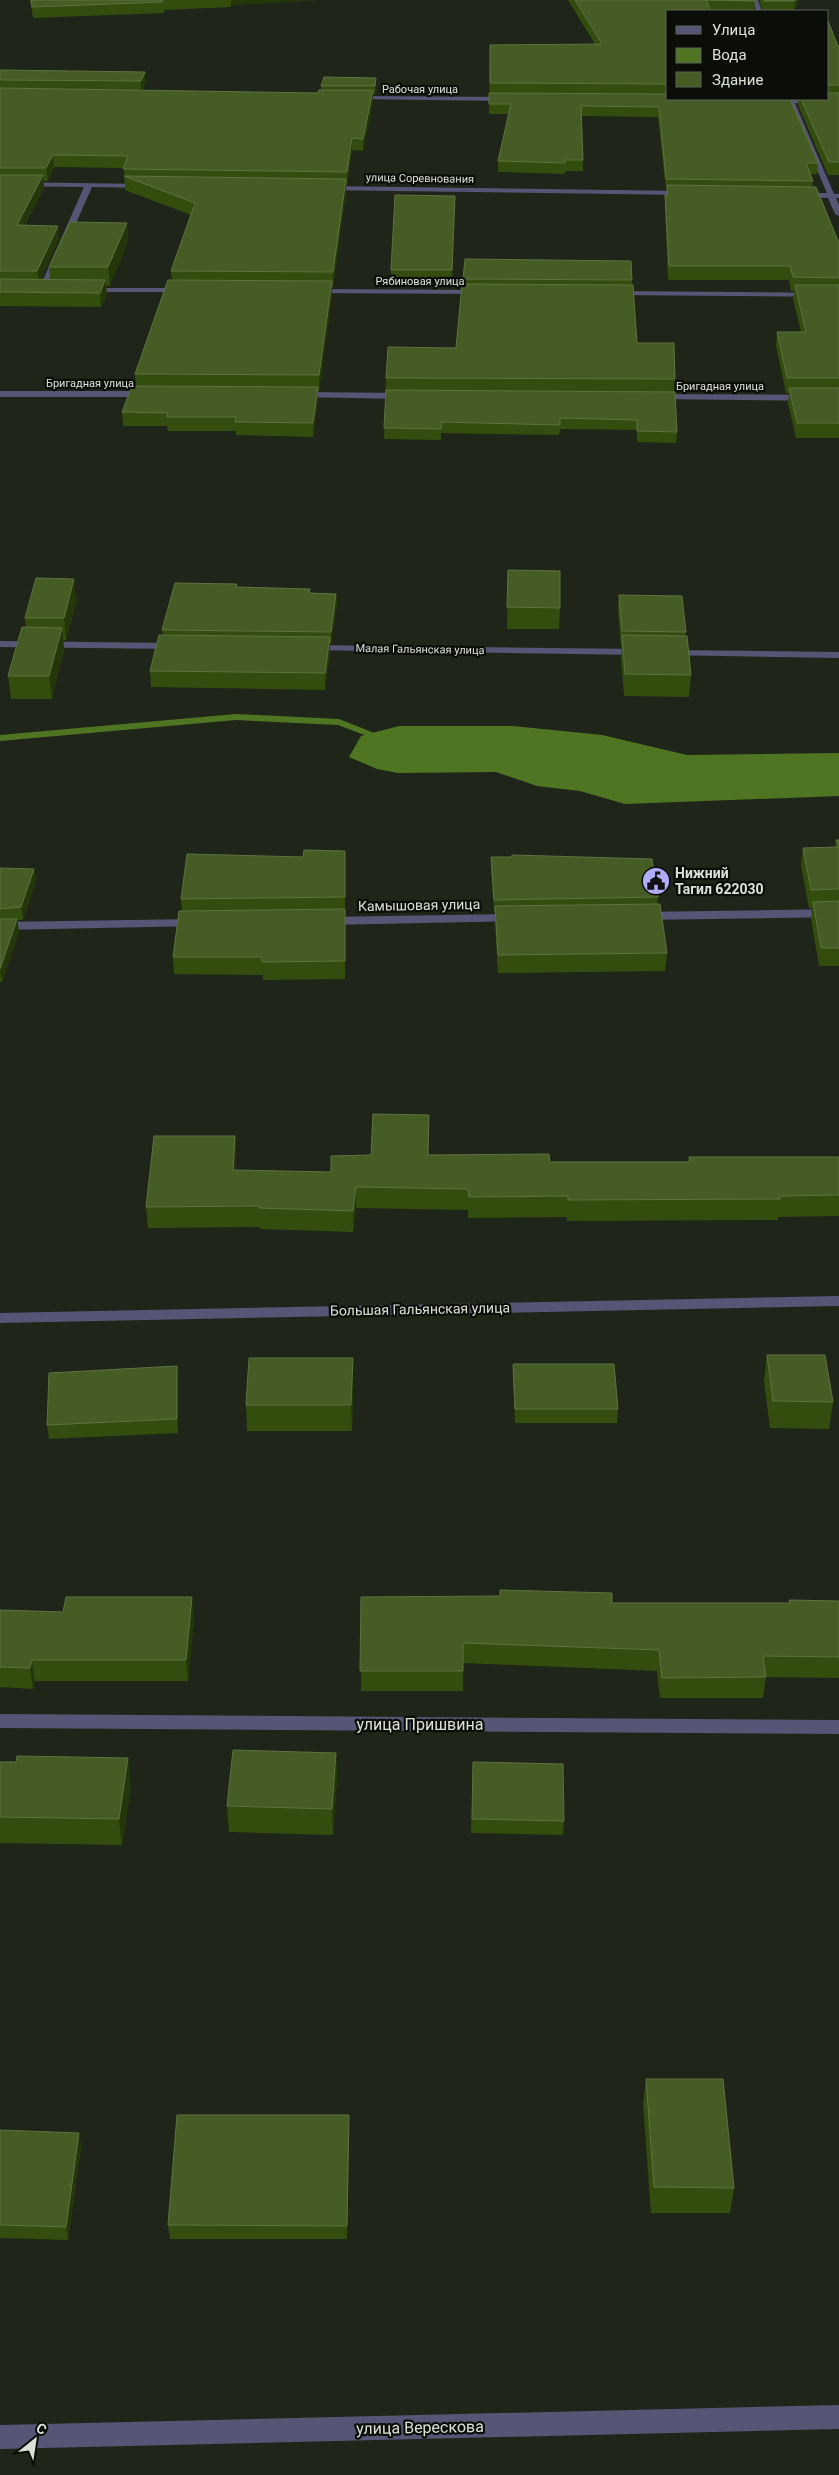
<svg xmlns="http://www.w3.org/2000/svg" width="839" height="2475" font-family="Roboto,sans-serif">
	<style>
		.water { fill: #4f7522 }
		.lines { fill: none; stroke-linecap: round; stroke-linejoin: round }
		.stream { fill: #4f7522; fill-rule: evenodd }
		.minor { fill: #565576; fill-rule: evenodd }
		.wall { fill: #334d0f }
		.shaded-wall { fill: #23370a }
		.building { fill: #455d25; stroke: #5d7241 }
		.labels { text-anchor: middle; stroke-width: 4.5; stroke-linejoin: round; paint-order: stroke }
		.far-street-label { font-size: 11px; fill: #dce1d8; stroke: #0a0d08 }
		.poi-label { font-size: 14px; font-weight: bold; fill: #dce1d8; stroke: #0a0d08; text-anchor: start }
		.street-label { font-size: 14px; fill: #dce1d8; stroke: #0a0d08 }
		.near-street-label { font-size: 16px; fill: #dce1d8; stroke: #0a0d08 }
	</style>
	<rect width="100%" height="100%" fill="#1f2619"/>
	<!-- water -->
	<polygon class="water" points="399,726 513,726 602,735 687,755 839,753 839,796 625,804 580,791 537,786 496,772 398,773 377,769 349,757 361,736"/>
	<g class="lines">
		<!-- stream -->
		<polygon class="stream" points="236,714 339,719 392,740 387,743 383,742 338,725 236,720 0,741 0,735"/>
		<!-- minor -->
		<g class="minor">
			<polygon points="752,0 758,0 762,11 756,11"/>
			<polygon points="354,96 508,97 511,99 508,101 352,99"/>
			<polygon points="771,99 839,99 839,103 795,103 834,194 839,194 839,198 836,198 839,205 839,216 835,214 828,198 799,197 795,195 799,193 827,193 788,103 769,102"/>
			<polygon points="0,182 146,184 150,186 146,188 92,187 47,289 43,291 39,289 84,187 0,186"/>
			<polygon points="326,186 686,191 690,193 686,195 323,190 322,188"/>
			<polygon points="83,288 183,288 187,290 183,292 86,292 82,290"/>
			<polygon points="308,289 481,290 485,292 481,294 311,293 308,293"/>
			<polygon points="611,291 839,293 839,297 614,295 610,293"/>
			<polygon points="0,391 148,391 152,394 148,397 0,397"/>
			<polygon points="299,392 406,393 410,396 406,399 296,397 296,393"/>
			<polygon points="656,394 839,395 839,401 653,399 652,397"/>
			<polygon points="0,641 175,643 180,646 175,649 0,647"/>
			<polygon points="311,645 640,649 645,652 640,655 307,650 307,646"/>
			<polygon points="668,650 839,652 839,658 664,655 664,651"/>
			<polygon points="839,909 839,917 641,920 635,916 641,912"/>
			<polygon points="513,914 517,915 519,918 517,921 326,925 320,921 326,917"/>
			<polygon points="196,919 202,923 200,926 0,930 0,922"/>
			<polygon points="839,1296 839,1306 0,1323 0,1313"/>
			<polygon points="0,1714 839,1720 839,1734 0,1728"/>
			<polygon points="839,2405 839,2429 0,2449 0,2425"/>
		</g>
	</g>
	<!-- wall -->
	<g class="wall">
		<polygon points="30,0 320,0 231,5 231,7 164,10 164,13 33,18"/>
		<polygon points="568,0 755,0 754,11 668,11 668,99 818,163 817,174 811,174 813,181 812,187 839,243 839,438 796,438 788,403 789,393 786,393 776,346 777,332 801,332 793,299 794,291 791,291 789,280 668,280 665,208 665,195 667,195 667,190 666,190 658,117 581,116 583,160 583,171 565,171 565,174 498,172 498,161 508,114 489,114 490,45 595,44"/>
		<polygon points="759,0 799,0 794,11 763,11"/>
		<polygon points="828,21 838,46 839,46 839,175 828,175 798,105 798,99 828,99"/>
		<polygon points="0,70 145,72 145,84 143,90 318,93 321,90 321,86 376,86 375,94 373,94 373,102 363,151 352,150 347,185 346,185 346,193 333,287 332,287 332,295 319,391 318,391 318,400 313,437 236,435 236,431 168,431 167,426 123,426 122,412 136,386 135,374 172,280 171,271 191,215 125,190 124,168 54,167 48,181 43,181 44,188 25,225 59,239 41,279 50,279 49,267 127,223 128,241 110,286 106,286 107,294 101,307 0,306"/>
		<polygon points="455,196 452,280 391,279 391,270"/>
		<polygon points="463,279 632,280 637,343 675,379 674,392 677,432 676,443 637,442 637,430 560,429 559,435 441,433 441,440 384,439 386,378 456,348"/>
		<polygon points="508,570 560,608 559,629 507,629"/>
		<polygon points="237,584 237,587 310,589 310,593 336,594 337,605 331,643 330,643 330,653 325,690 151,687 150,671 163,635 162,630"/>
		<polygon points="619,595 686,632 685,636 691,675 689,697 624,696 621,657 622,647 621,647 618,611"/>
		<polygon points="77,600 66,640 63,640 64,650 52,699 11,699 8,676 26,627 25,618"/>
		<polygon points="836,840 839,840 839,966 819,966 811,919 812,908 809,908 801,866 803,848 835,847"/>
		<polygon points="345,851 345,979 263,980 263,975 174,974 173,957 182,911 181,899 303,857"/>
		<polygon points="491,857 658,897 657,904 667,953 665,971 498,973 495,924 495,912 494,912 491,869"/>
		<polygon points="0,868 34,869 36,881 23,920 17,920 19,932 2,982 0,982"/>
		<polygon points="235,1136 236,1157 235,1170 331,1172 428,1155 550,1162 688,1162 689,1157 839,1157 839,1216 778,1217 778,1220 567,1221 567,1217 468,1218 468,1210 356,1208 353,1232 260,1229 260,1227 148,1228 146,1207"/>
		<polygon points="767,1355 833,1402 829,1429 770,1428 764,1381"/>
		<polygon points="513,1364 618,1409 617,1423 515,1423 513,1378"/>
		<polygon points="178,1380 178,1433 49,1439 47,1425"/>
		<polygon points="353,1384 352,1431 247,1431 246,1405"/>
		<polygon points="361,1597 612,1603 789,1603 789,1600 839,1601 839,1678 766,1677 763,1698 660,1698 657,1671 463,1663 463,1691 361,1691"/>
		<polygon points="0,1610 194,1618 188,1681 35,1681 33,1689 0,1687"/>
		<polygon points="336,1753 337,1779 333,1835 229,1832 227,1806"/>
		<polygon points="0,1762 131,1785 122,1845 0,1843"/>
		<polygon points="473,1762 564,1821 563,1835 471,1833"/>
		<polygon points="646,2079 734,2188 730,2213 651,2213 643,2104"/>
		<polygon points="349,2128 347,2239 170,2239 168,2225"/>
		<polygon points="0,2130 81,2146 68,2240 0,2238"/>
	</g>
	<!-- shaded-wall -->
	<g class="shaded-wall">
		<polygon points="231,0 320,0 231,5"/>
		<polygon points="796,0 799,0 794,11 795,1"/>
		<polygon points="145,72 145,84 141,93 141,81"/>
		<polygon points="376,78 376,86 375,94 375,86"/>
		<polygon points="373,90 373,102 363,151 363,139"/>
		<polygon points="352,138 352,150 347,185 347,172"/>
		<polygon points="53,155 54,167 48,181 46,168"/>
		<polygon points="43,175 44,188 18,238 17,225"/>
		<polygon points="346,179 346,193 333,287 333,272"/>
		<polygon points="127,223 128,241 110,286 108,267"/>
		<polygon points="58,226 59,239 39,285 37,271"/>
		<polygon points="105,280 107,294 101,307 100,293"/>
		<polygon points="332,281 332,295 319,391 319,375"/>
		<polygon points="318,387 318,400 313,437 313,423"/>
		<polygon points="74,579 77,600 66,640 64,618"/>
		<polygon points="336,594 337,605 331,643 331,632"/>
		<polygon points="62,628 64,650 52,699 49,676"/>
		<polygon points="330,637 330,653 325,690 325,673"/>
		<polygon points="34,869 36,881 23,920 21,907"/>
		<polygon points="17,919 19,932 2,982 0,969"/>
		<polygon points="235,1136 236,1157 234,1191 233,1170"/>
		<polygon points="356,1187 356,1208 353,1232 353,1211"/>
		<polygon points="353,1358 353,1384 352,1431 351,1405"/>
		<polygon points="177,1366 178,1380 178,1433 177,1419"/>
		<polygon points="192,1597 194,1618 188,1681 186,1660"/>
		<polygon points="32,1660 35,1681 33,1689 30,1668"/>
		<polygon points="336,1753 337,1779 333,1835 332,1809"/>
		<polygon points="128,1758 131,1785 122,1845 119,1819"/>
		<polygon points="349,2115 349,2128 347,2239 347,2226"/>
		<polygon points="79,2133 81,2146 68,2240 66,2227"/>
	</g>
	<!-- building -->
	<g class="building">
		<polygon points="31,0 162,0 163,2 32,7"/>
		<polygon points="575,0 755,0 755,1 706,0 711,11 668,11 668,84 490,83 490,45 602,44"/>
		<polygon points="764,0 796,0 795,1 764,1"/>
		<polygon points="828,21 838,46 839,46 839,85 828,85"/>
		<polygon points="0,70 145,72 141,81 0,80"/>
		<polygon points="324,77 376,78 375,86 321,86"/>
		<polygon points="0,88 318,93 319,90 373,90 363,139 352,138 347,172 123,169 128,156 53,155 46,168 0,168"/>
		<polygon points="489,93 668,94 668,99 790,99 818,163 806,163 813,181 666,179 659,107 581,106 583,160 565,160 565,163 498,161 511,104 489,104"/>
		<polygon points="828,93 839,93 839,162 829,162 801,99 828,99"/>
		<polygon points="0,175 43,175 17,225 58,226 37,271 0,271"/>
		<polygon points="124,176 346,179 333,272 171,271 195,203"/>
		<polygon points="667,185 816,187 839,243 839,278 793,277 790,266 669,266 665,195 668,195"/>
		<polygon points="395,195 455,196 452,270 391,270"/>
		<polygon points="70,222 127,223 108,267 49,267"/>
		<polygon points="465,259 631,261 632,280 463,279"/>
		<polygon points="0,279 105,280 100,293 0,292"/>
		<polygon points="168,280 332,281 319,375 135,374"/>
		<polygon points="462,284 633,285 637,343 674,343 675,379 386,378 388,347 456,348"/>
		<polygon points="795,285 839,285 839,378 787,378 777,332 806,332"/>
		<polygon points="132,386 318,387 313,423 235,422 236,417 167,417 168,413 122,412"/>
		<polygon points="789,388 839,388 839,423 797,423"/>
		<polygon points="386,390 675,392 677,432 637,431 637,420 560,418 560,425 441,422 441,429 384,428"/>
		<polygon points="508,570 560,571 560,608 507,607"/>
		<polygon points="36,578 74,579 64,618 25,618"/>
		<polygon points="175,583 237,584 236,587 310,589 309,593 336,594 331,632 162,630"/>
		<polygon points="619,595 682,596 686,632 622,631"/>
		<polygon points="22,627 62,628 49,676 8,676"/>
		<polygon points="159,635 330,637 325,673 150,671"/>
		<polygon points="622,635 687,636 691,675 625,674"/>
		<polygon points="836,840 839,840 839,889 811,890 803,848 839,847"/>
		<polygon points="304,850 345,851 345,897 181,899 187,854 303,857"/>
		<polygon points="512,855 652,859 658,897 494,900 491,857 512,857"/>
		<polygon points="0,868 34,869 21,907 0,909"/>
		<polygon points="839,901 839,948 821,948 813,902"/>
		<polygon points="660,904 667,953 498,955 495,906"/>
		<polygon points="345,909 345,961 262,962 262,957 173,957 179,911"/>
		<polygon points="0,919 17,919 0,969"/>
		<polygon points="373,1114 429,1115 428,1155 549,1154 550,1162 690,1162 689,1157 839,1157 839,1195 780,1196 780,1199 568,1200 568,1196 469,1197 468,1189 356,1187 353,1211 259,1208 259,1206 146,1207 154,1136 235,1136 233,1170 331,1172 331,1156 371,1155"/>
		<polygon points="767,1355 825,1355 833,1402 773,1401"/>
		<polygon points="249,1358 353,1358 351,1405 246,1405"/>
		<polygon points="513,1364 614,1364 618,1409 515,1409"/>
		<polygon points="177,1366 177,1419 47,1425 49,1373"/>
		<polygon points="500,1590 612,1593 612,1603 790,1603 789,1600 839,1601 839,1657 763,1656 766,1677 662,1678 659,1650 463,1643 463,1671 360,1671 361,1597 500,1596"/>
		<polygon points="66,1597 192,1597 186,1660 32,1660 30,1668 0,1667 0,1610 63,1612"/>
		<polygon points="233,1750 336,1753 332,1809 227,1806"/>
		<polygon points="17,1756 128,1758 119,1819 0,1817 0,1762 16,1762"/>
		<polygon points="473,1762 563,1764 564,1821 472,1819"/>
		<polygon points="646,2079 723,2079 734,2188 654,2187"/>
		<polygon points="177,2115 349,2115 347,2226 168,2225"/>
		<polygon points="0,2130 79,2133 66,2227 0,2225"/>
	</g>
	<!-- icons -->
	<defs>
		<symbol id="civic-disc" viewBox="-11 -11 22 22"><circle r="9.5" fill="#b1adfa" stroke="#0a0d08"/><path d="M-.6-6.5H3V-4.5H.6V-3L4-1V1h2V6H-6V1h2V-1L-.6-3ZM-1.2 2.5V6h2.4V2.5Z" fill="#111"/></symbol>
	</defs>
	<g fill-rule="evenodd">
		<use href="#civic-disc" x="640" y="865" width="32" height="32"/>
	</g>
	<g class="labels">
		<!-- far-street labels -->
		<g class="far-street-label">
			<text x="420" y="93">Рабочая улица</text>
			<text transform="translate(420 178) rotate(1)" y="4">улица Соревнования</text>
			<text x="420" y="285">Рябиновая улица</text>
			<text x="90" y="387">Бригадная улица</text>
			<text x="720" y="390">Бригадная улица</text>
			<text transform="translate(420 649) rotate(1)" y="4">Малая Гальянская улица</text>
		</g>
		<!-- poi labels -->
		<g class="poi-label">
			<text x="675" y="878">Нижний<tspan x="675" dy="16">Тагил 622030</tspan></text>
		</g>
		<!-- street labels -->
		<g class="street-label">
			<text transform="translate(419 905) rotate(-1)" y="5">Камышовая улица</text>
			<text transform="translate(420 1309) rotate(-1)" y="5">Большая Гальянская улица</text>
		</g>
		<!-- near-street labels -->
		<g class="near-street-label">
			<text x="420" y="1730">улица Пришвина</text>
			<text transform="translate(420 2427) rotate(-1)" y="6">улица Верескова</text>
		</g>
	</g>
	<!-- legend -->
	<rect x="666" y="10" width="162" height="90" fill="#0a0d08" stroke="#5e625b"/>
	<rect x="676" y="26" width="25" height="8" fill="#565576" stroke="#5e625b"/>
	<text x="712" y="35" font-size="15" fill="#dce1d8">Улица</text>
	<rect x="676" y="48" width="25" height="15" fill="#4f7522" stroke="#5e625b"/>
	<text x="712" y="60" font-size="15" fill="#dce1d8">Вода</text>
	<rect x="676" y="72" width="25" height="15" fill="#455d25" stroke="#5e625b"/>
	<text x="712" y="85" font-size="15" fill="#dce1d8">Здание</text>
	<!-- north arrow -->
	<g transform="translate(35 2440) rotate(30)" stroke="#0a0d08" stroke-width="4" paint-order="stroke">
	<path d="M0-4L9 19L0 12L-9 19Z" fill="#dce1d8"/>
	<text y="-8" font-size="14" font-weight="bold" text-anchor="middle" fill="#dce1d8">С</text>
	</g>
</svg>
